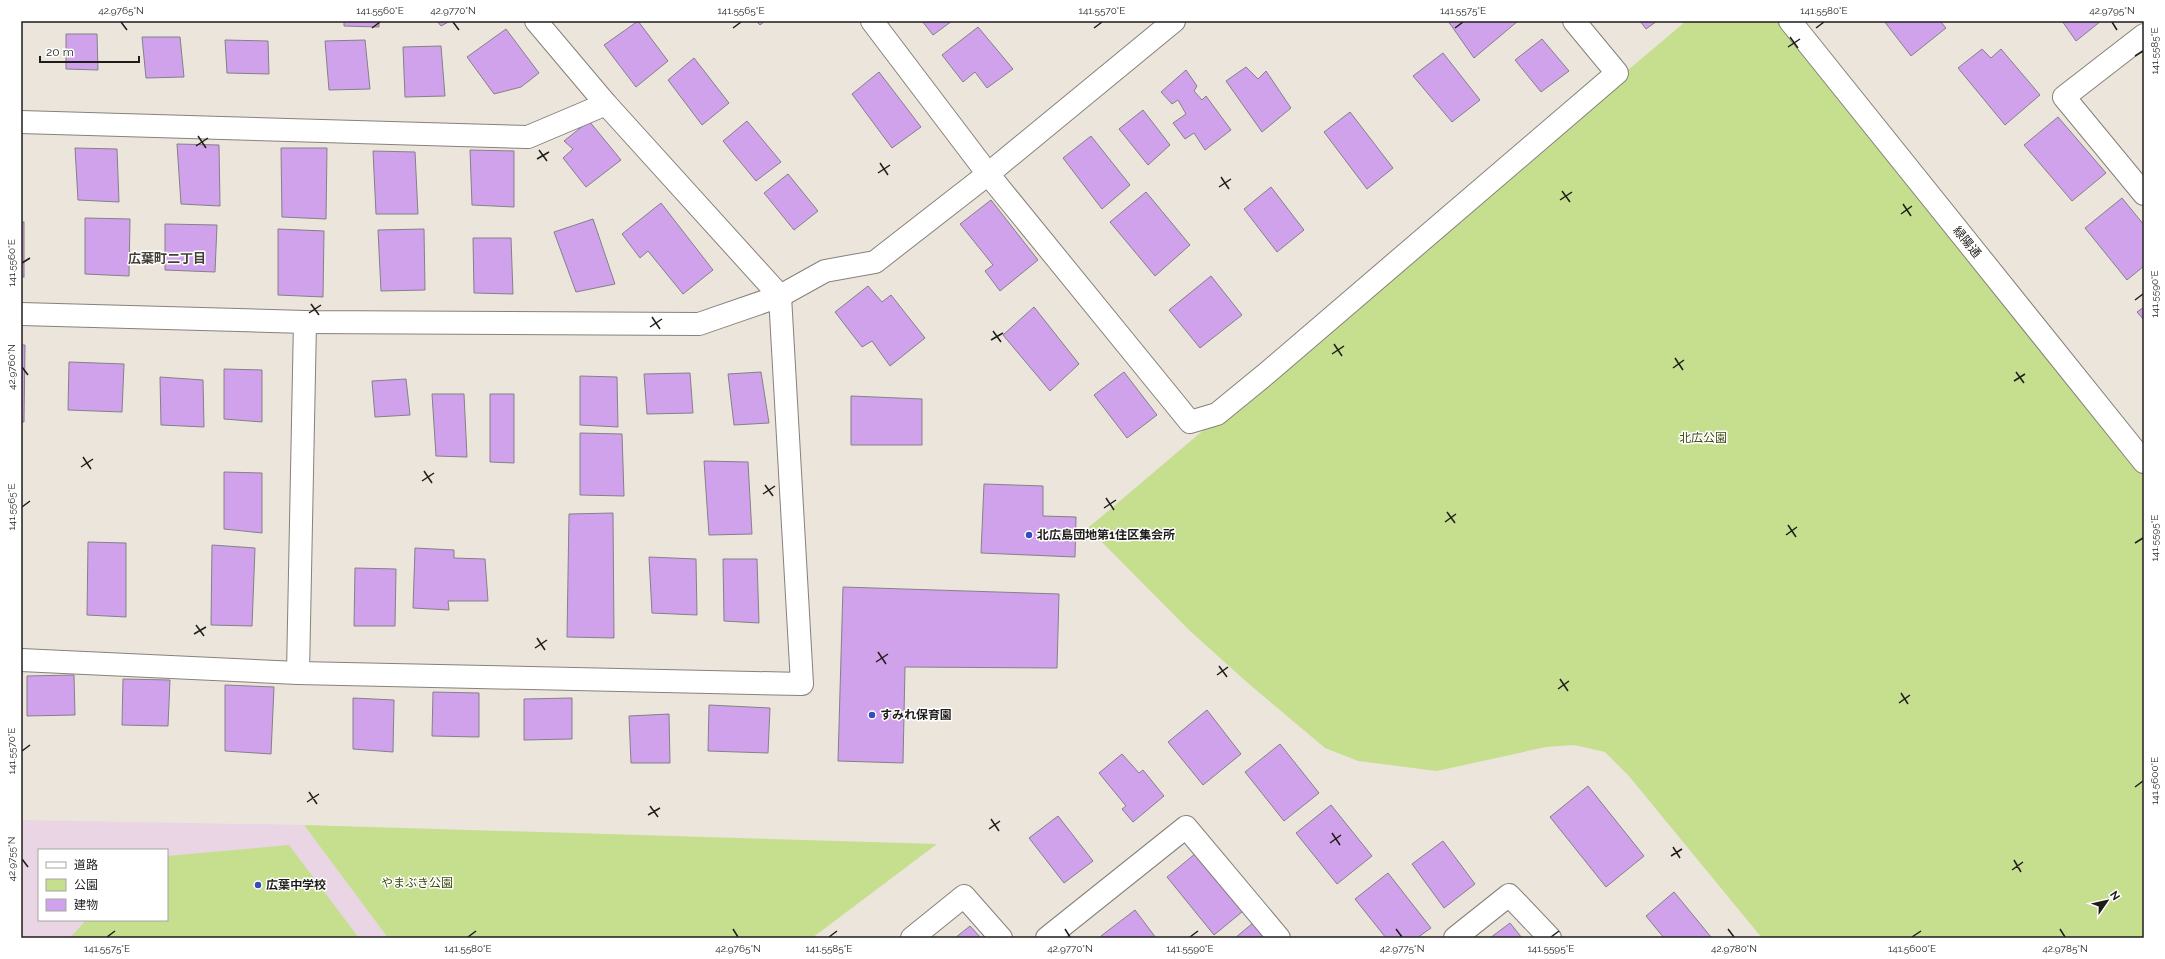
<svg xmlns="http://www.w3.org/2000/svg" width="2165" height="959" font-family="Raleway,'Noto Sans JP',sans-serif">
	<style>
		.education { fill: #e9d5e3; fill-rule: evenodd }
		.green { fill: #c5df8e }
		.building { fill: #d0a2eb; stroke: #858088 }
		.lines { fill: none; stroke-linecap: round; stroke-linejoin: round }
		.minor-casing { stroke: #87817a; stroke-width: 24 }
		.tertiary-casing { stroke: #87817a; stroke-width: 24 }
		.minor { stroke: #fff; stroke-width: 22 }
		.tertiary { stroke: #fff; stroke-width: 22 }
		.ticks { fill: none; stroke: #1f1d1a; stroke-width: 1.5 }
		.poi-dot { fill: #354cbd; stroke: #fff; stroke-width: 1.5 }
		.labels { text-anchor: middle; stroke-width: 3; stroke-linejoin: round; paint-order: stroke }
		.street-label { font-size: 12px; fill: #1f1d1a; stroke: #fff }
		.park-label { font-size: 12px; fill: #3a4a0d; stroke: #fff }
		.poi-label { font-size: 12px; font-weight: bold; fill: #1f1d1a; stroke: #fff; text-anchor: start }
		.neighbourhood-label { font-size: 13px; font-weight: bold; fill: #433e37; stroke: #fff }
		.neatline { fill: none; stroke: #1f1d1a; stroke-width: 1.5 }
		.ticks-label { font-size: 10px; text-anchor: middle; fill: #1f1d1a }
	</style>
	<rect width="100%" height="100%" fill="#ebe5dc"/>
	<!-- education -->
	<path class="education" d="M21 820 304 825 388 938H21ZM39 850H167V920H39Z"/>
	<!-- green -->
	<g class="green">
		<polygon points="1686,21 1790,21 2144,462 2144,938 1762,938 1628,775 1605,752 1574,745 1546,747 1437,771 1358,761 1325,748 1249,684 1190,631 1088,528"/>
		<polygon points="304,825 937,844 812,938 388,938"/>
		<polygon points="289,845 359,938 70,938 86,920 167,920 167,856"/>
	</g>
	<!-- building -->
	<g class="building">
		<polygon points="344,21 379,21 379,27 344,26"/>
		<polygon points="437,21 450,21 441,26"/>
		<polygon points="638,21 668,61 636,87 604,45"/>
		<polygon points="756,21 765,21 760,25"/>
		<polygon points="922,21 952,21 933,35"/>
		<polygon points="1448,21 1518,21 1474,58"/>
		<polygon points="1640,21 1657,21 1646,29"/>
		<polygon points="1884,21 1940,21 1946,28 1911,56"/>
		<polygon points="2062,21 2101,21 2076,41"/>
		<polygon points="978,27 1013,69 987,88 975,72 963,82 942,55"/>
		<polygon points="506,29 539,73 521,87 494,94 467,57"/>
		<polygon points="66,34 97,34 98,70 66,69"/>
		<polygon points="142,37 180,37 184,77 146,78"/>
		<polygon points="1542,39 1569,71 1541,92 1515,60"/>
		<polygon points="225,40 268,41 269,74 227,73"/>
		<polygon points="365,40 370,89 329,90 325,41"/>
		<polygon points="441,46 445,96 405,97 403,47"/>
		<polygon points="1982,49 1991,58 2001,49 2040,95 2005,125 1958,68"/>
		<polygon points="1443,53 1480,100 1452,122 1413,76"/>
		<polygon points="694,58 729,103 702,125 668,80"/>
		<polygon points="1246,67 1258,79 1266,71 1291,108 1262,132 1226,81"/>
		<polygon points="1186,70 1197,86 1194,91 1202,100 1206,96 1231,130 1205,150 1194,133 1185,139 1173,123 1186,114 1178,100 1172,104 1161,92"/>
		<polygon points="879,72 921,127 892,148 852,94"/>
		<polygon points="1143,110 1170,145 1148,165 1119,129"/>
		<polygon points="1350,112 1393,168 1367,189 1324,132"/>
		<polygon points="2058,117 2106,173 2072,201 2024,145"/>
		<polygon points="589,121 621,160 586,187 563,158 573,149 564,141"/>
		<polygon points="747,121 781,162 756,181 723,141"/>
		<polygon points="1091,136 1130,185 1102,209 1063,158"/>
		<polygon points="177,144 219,145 220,206 181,204"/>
		<polygon points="75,148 117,149 119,202 78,200"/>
		<polygon points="281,148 327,148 326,219 282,217"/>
		<polygon points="470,150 514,151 514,207 472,205"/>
		<polygon points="373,151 415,152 418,214 376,214"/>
		<polygon points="788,174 818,211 794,230 764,193"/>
		<polygon points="1271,187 1304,230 1277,252 1244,209"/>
		<polygon points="1146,192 1190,245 1155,276 1110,222"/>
		<polygon points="2122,198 2144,225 2144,266 2127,280 2085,228"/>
		<polygon points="991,200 1038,260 1000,291 985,271 993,265 960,224"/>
		<polygon points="661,203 713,270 683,294 648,251 640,258 622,234"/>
		<polygon points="85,218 130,219 129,276 85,274"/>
		<polygon points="593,219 615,284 576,292 554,232"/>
		<rect x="21" y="222" width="3" height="55"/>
		<polygon points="165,224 217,225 215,272 165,270"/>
		<polygon points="278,229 324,231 323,297 278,295"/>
		<polygon points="424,229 425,290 381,291 378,230"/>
		<polygon points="473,238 511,238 513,294 474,293"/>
		<polygon points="1211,276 1242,315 1200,348 1169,310"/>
		<polygon points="868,286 882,302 891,295 925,338 890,366 872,341 862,347 835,312"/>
		<polygon points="1034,307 1079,364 1050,391 1003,335"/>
		<polygon points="2144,307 2144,320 2137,312"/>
		<polygon points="21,345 25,345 24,422 21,422"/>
		<polygon points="69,362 124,364 122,412 68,410"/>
		<polygon points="224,369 262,370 262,422 224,419"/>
		<polygon points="761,372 769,423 734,425 728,374"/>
		<polygon points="1124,372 1157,415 1127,438 1094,395"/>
		<polygon points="690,373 693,413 647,414 644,374"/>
		<polygon points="580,376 617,377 618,427 580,425"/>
		<polygon points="160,377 203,380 204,427 161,425"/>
		<polygon points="406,379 410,415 375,417 372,381"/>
		<polygon points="432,394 464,394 467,457 436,456"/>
		<polygon points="490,394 514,394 514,463 490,462"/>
		<polygon points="851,396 922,399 922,445 851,445"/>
		<polygon points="580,433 622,434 624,496 580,495"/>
		<polygon points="704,461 748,462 752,534 709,535"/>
		<polygon points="224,472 262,473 262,533 224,529"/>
		<polygon points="984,484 1043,486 1043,516 1076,517 1075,557 981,553"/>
		<polygon points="613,513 614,638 567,637 569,514"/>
		<polygon points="88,542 126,543 126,617 87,615"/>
		<polygon points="212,545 255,548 252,626 211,625"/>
		<polygon points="415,548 454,550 454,558 485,559 488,601 448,601 449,610 413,608"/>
		<polygon points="649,557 696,559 697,615 652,613"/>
		<polygon points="723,559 757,559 759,623 724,621"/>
		<polygon points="355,568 396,569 395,626 354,626"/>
		<polygon points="843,587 1059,594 1057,668 905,667 903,763 838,761"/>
		<polygon points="74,675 75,715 27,716 27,676"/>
		<polygon points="123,679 170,680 168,726 122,725"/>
		<polygon points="225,685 274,687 271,754 225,751"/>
		<polygon points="433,692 479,693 479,737 432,736"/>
		<polygon points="353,698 394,700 393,752 353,749"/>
		<polygon points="572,698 572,739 524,740 524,699"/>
		<polygon points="709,705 770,708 768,753 708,751"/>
		<polygon points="1207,710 1241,754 1203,785 1168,742"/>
		<polygon points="669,714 670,763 631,763 629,716"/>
		<polygon points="1280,744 1319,793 1284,821 1245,772"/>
		<polygon points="1122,754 1139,773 1143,770 1164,796 1133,822 1122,809 1126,806 1099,773"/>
		<polygon points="1588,786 1644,856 1606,887 1550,817"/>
		<polygon points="1331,805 1372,856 1337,884 1296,833"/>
		<polygon points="1058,816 1093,861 1064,883 1029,838"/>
		<polygon points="1443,841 1475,884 1444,908 1412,864"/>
		<polygon points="1201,849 1248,907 1214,935 1167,877"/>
		<polygon points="1388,873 1431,928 1417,938 1386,938 1355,899"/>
		<polygon points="1674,892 1711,937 1710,938 1664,938 1646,916"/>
		<polygon points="1135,910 1156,938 1102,938 1101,936"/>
		<polygon points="1259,918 1275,938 1235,938"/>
		<polygon points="1510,923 1522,938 1490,938"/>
		<polygon points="970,926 981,938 955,938"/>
	</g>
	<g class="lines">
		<defs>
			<g id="minor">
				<polyline points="872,21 988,174 1190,422 1217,414 1267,373 1617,73 1574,21"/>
				<polyline points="2144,35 2064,97 2144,194"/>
				<polyline points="21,122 528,137 606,104"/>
				<polyline points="21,314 305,322 699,324 780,296 825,271 875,262 988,174 1174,21"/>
				<polyline points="21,660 298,673 802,684 780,296 606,104 536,21"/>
				<polyline points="298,673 305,322"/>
				<polyline points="912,938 964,896 1001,938"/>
				<polyline points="1047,938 1186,827 1279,938"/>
				<polyline points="1455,938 1509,895 1550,938"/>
			</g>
			<polyline id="tertiary" points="1790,21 2144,462"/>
		</defs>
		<!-- minor casing -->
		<use href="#minor" class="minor-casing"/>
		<!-- tertiary casing -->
		<use href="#tertiary" class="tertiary-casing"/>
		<!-- minor -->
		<use href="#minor" class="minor"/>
		<!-- tertiary -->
		<use href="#tertiary" class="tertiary"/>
	</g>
	<!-- ticks -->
	<path class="ticks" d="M121 22 127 30M453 22 459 30M2112 22 2117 30M372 28 380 22M733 28 741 22M1094 28 1102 22M1455 28 1463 22M1816 28 1824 22M1790 37 1798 48M1788 47 1800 39M2135 56 2143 51M198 136 206 148M196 146 208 138M539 150 547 161M537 159 549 152M880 163 888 175M878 173 890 165M1221 177 1229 189M1219 187 1231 179M1562 191 1570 202M1560 200 1572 192M1903 204 1911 216M1901 214 1912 206M22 263 30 258M2135 300 2143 294M311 304 319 315M309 313 321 305M652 317 660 329M650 327 662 319M993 331 1001 342M991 340 1003 333M1334 344 1342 356M1332 354 1344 346M1675 358 1683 370M22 367 28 375M1673 368 1684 360M2016 372 2024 383M2014 381 2025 374M83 457 91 469M81 467 93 459M424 471 432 483M422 481 434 473M765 485 773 496M763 494 775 486M1106 498 1114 510M22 507 30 501M1104 508 1116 500M1447 512 1455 523M1445 522 1456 514M1788 525 1796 537M1786 535 1797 527M2135 543 2143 538M196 625 204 636M194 634 206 627M537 638 545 650M535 648 547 640M878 652 886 664M876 662 888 654M1219 666 1227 677M1217 675 1228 667M1560 679 1568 691M1558 689 1569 681M1901 693 1908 704M1899 703 1910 695M22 751 30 745M2135 787 2143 781M309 792 317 804M307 802 319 794M650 806 658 817M648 815 660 808M991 819 999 831M989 829 1000 821M1332 833 1340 845M1330 843 1341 835M1673 847 1680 858M1671 856 1682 849M22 859 28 867M2014 860 2021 872M2012 870 2023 862M733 929 738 937M1065 929 1070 937M1396 929 1402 937M1728 929 1734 937M2060 929 2065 937M107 937 115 931M468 937 476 931M829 937 837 931M1190 937 1198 931M1551 937 1559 931M1912 937 1921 931"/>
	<!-- markers -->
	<g class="poi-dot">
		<circle cx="1029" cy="535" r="4"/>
		<circle cx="872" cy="715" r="4"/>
		<circle cx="258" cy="885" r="4"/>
	</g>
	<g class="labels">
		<!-- street labels -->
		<g class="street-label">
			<text transform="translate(1967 242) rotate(51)" y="4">緑陽通</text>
		</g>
		<!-- park labels -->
		<g class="park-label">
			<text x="1703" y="442">北広公園</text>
			<text x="417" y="887">やまぶき公園</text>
		</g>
		<!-- poi labels -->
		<g class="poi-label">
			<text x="1037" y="539">北広島団地第1住区集会所</text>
			<text x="880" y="719">すみれ保育園</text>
			<text x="266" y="889">広葉中学校</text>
		</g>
		<!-- neighbourhood labels -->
		<g class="neighbourhood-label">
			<text x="167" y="263">広葉町二丁目</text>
		</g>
	</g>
	<!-- border -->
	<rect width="2165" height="959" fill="none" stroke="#ffffff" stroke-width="44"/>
	<!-- legend -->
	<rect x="38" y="849" width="130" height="72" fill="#ffffff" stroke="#a5a5a3"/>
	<rect x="46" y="862" width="20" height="6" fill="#ffffff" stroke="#a5a5a3"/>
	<text x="74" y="869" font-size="12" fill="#1f1d1a">道路</text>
	<rect x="46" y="879" width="20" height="12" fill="#c5df8e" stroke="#a5a5a3"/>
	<text x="74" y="889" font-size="12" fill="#1f1d1a">公園</text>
	<rect x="46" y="899" width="20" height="12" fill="#d0a2eb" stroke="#a5a5a3"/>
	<text x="74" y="909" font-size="12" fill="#1f1d1a">建物</text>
	<!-- north arrow -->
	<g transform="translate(2107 901) rotate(56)" stroke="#ffffff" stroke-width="3" paint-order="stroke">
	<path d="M0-3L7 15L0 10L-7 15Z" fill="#1f1d1a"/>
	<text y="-6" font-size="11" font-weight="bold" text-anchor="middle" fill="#1f1d1a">N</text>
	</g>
	<!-- scale -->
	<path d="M40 56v6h99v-6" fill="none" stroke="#1f1d1a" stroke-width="2"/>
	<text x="46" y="56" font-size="12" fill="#1f1d1a" stroke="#ffffff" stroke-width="3" paint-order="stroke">20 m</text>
	<rect x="22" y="22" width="2121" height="915" class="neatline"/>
	<g class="ticks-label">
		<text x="121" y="14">42.9765°N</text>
		<text x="380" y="14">141.5560°E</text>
		<text x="453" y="14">42.9770°N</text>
		<text x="741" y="14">141.5565°E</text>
		<text x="1102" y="14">141.5570°E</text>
		<text x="1463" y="14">141.5575°E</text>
		<text x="1824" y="14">141.5580°E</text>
		<text x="2112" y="14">42.9795°N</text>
		<text transform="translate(2154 51) rotate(-90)" y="4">141.5585°E</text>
		<text transform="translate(11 263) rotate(-90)" y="4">141.5560°E</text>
		<text transform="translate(2154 294) rotate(-90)" y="4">141.5590°E</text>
		<text transform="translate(11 367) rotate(-90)" y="4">42.9760°N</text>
		<text transform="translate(11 507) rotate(-90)" y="4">141.5565°E</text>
		<text transform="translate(2154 538) rotate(-90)" y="4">141.5595°E</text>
		<text transform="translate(11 751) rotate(-90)" y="4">141.5570°E</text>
		<text transform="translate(2154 781) rotate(-90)" y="4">141.5600°E</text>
		<text transform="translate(11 859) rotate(-90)" y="4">42.9755°N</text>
		<text x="107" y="952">141.5575°E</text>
		<text x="468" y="952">141.5580°E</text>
		<text x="738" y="952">42.9765°N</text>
		<text x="829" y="952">141.5585°E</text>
		<text x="1070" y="952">42.9770°N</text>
		<text x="1190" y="952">141.5590°E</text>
		<text x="1402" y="952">42.9775°N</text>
		<text x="1551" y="952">141.5595°E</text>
		<text x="1734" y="952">42.9780°N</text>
		<text x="1912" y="952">141.5600°E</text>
		<text x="2065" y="952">42.9785°N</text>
	</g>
</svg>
